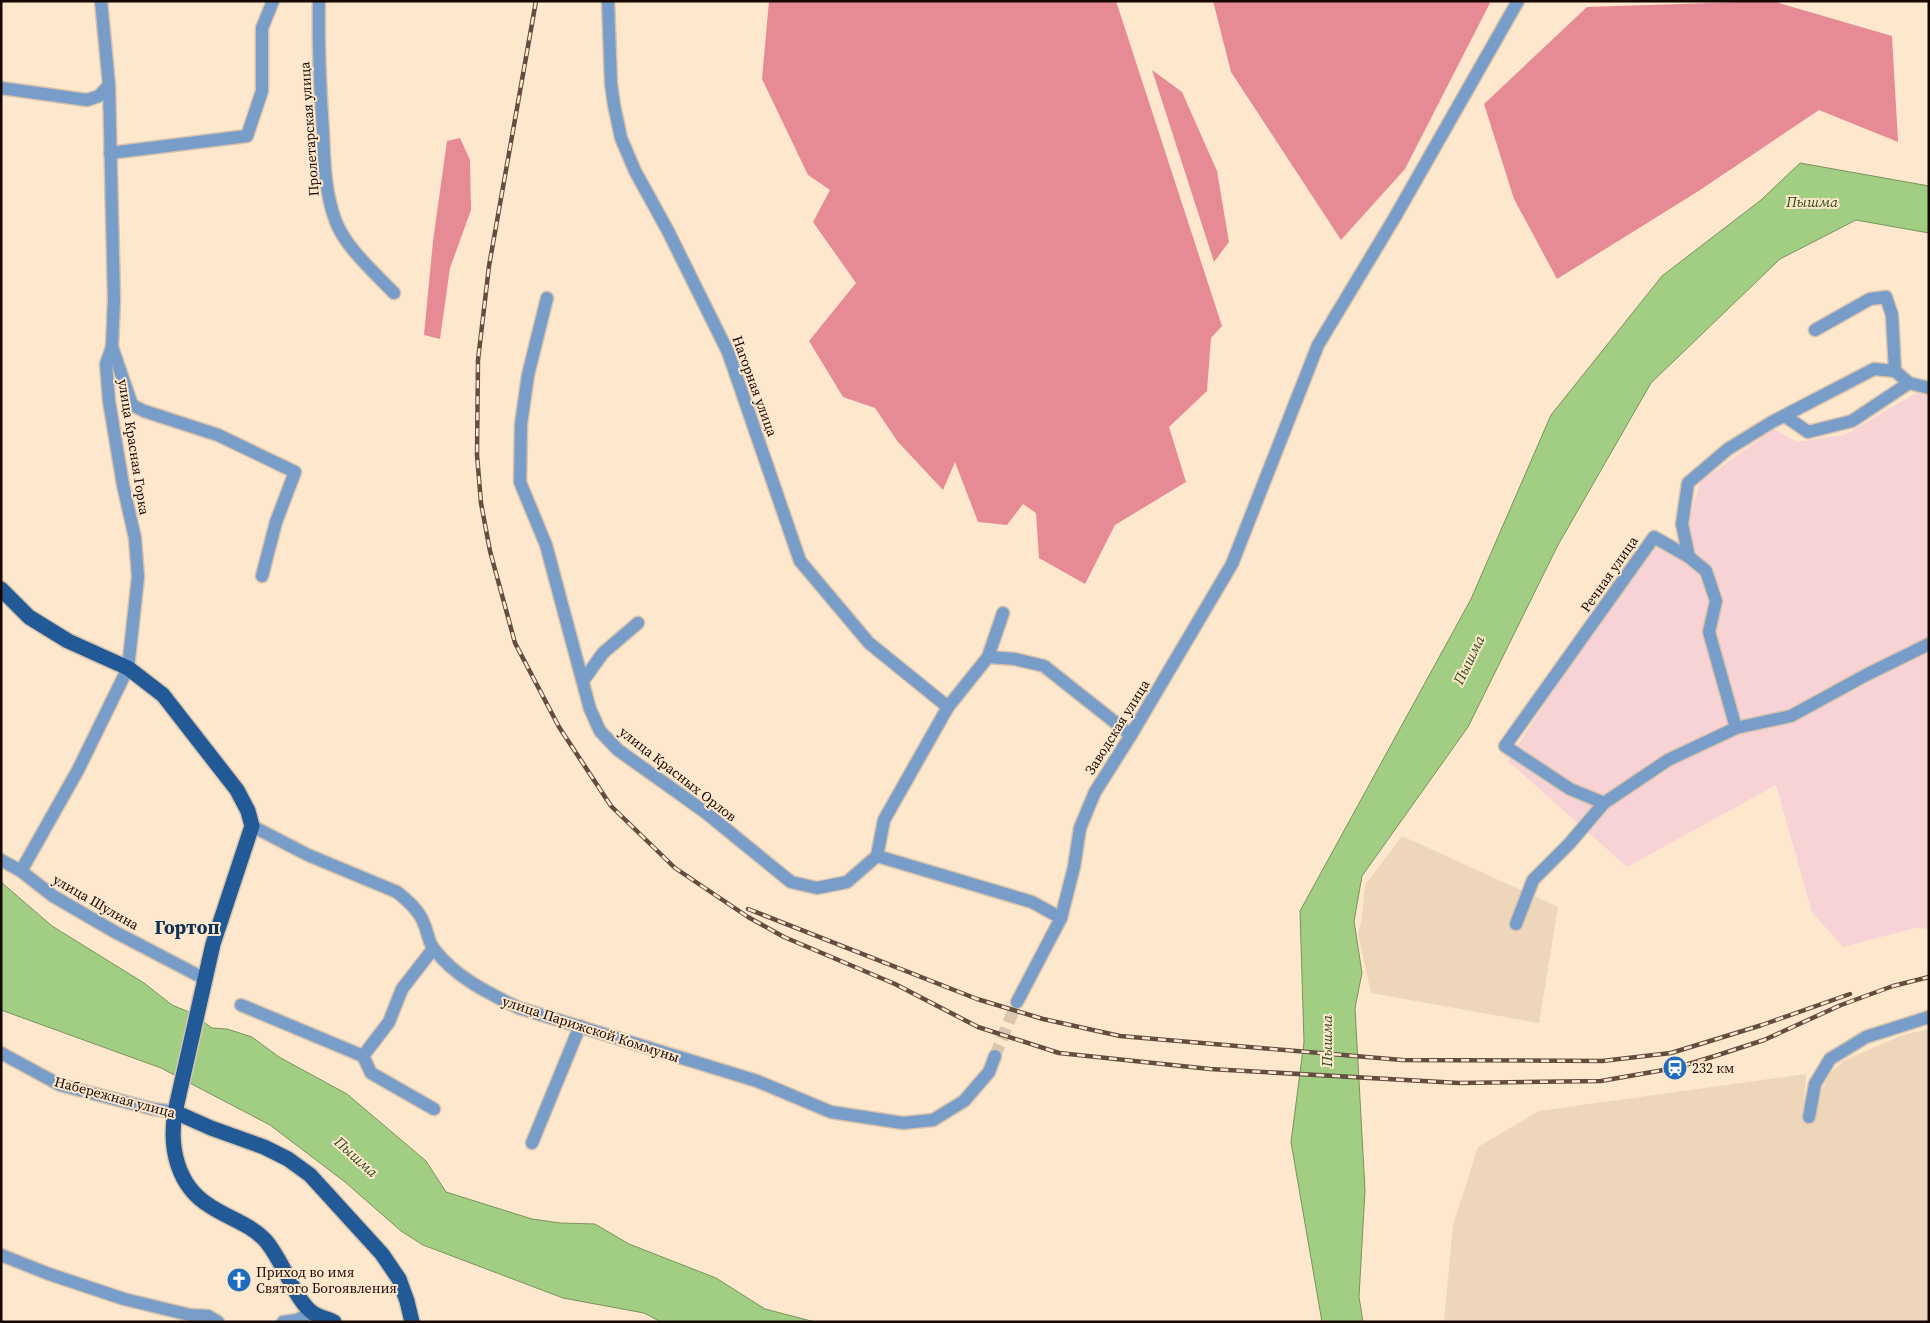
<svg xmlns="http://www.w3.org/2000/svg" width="1930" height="1323" font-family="'Source Serif 4',serif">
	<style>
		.built { fill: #edd6ba }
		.green { fill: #f8d3d6 }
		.forest { fill: #e68b95 }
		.water { fill: #a2ce83; stroke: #78935c }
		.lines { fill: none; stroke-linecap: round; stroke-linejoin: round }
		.minor-tunnel { stroke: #dac6ae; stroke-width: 12; stroke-dasharray: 12 6; stroke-linecap: butt }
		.minor-casing { stroke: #d8c3ac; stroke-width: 15 }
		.major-casing { stroke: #d8c3ac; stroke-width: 18 }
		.minor { stroke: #789dc9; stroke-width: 12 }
		.major { stroke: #215a97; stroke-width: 15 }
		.rail-casing { stroke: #604f41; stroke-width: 4.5 }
		.rail { stroke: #fde7cd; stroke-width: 2.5; stroke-dasharray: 8; stroke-linecap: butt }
		.labels { text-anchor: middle; stroke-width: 4; stroke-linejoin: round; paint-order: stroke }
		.street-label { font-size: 14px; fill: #160800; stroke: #fde7cd }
		.poi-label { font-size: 14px; fill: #160800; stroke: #fde7cd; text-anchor: start }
		.water-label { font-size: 15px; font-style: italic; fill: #314e1a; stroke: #fde7cd }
		.district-label { font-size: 19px; font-weight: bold; fill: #0b2f55; stroke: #fde7cd }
	</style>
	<rect width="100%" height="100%" fill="#fde7cd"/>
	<!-- built -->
	<g class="built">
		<polygon points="1402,836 1558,907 1539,1023 1371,993 1358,933 1362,918 1365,885"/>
		<polygon points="1929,1029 1929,1322 1444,1322 1453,1225 1478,1147 1539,1111 1806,1074 1803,1117 1814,1117 1821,1092 1830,1073 1845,1060 1903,1035"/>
	</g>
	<!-- green -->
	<polygon class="green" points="1916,393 1929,396 1929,929 1915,928 1843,947 1812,912 1776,785 1627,867 1508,761 1550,695 1617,601 1653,543 1694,566 1687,528 1700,482 1774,429 1797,442 1845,435"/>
	<!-- forest -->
	<g class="forest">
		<polygon points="769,1 1116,1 1222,326 1211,338 1207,391 1169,427 1186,482 1115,525 1085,584 1039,558 1036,513 1023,504 1007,525 978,522 955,462 943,490 898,442 875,408 843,397 809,341 856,283 813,222 830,190 808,175 762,79"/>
		<polygon points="1213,1 1491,1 1405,169 1341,240 1231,72"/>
		<polygon points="1772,1 1892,36 1898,142 1819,110 1697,192 1557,279 1514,199 1484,104 1587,7"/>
		<polygon points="1152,70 1182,92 1217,171 1229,242 1214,262"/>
		<polygon points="460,138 470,160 471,210 450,268 440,339 424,335 433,241 447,141"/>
	</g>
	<!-- water -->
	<g class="water">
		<polygon points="1800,163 1929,186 1929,233 1856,220 1780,259 1651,383 1558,545 1468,727 1362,876 1354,921 1362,973 1355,1008 1365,1190 1359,1297 1363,1322 1322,1322 1291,1142 1304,1042 1300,911 1471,599 1551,415 1662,276 1761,200"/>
		<polygon points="1,882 52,926 144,983 172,1005 189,1012 212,1028 227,1029 252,1037 279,1057 347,1094 426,1161 446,1192 532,1219 560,1223 595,1224 629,1244 716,1278 765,1309 815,1322 661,1322 644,1313 563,1298 423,1245 401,1231 345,1182 270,1125 161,1068 1,1010"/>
	</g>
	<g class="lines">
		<!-- minor-tunnel -->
		<polyline class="minor-tunnel" points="995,1056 1017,1002"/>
		<defs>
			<g id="minor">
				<path d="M319 1C318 45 320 88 323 132 324 161 325 194 336 222 346 248 375 273 394 293"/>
				<polyline points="608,1 611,84 614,105 621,138 635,171 668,231 728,352 800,561 869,643 948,707"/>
				<polyline points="1,88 87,100 99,96 109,85"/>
				<polyline points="110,153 247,136 262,91 262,28 273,1"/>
				<polyline points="547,298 528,375 521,424 520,482 546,545 590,709 600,731 618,750 705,812 791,882 817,888 847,882 877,856 1032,902 1061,918"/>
				<polyline points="1815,330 1870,299 1886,297 1892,315 1895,371"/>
				<polyline points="112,347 132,405 144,411 218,435 295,472 276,522 262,576"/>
				<polyline points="1785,416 1808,432 1852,421 1909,383"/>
				<polyline points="1689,557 1706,571 1716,601 1709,632 1736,728"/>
				<polyline points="988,657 1015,659 1044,666 1131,735"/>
				<polyline points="583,681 603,653 638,623"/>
				<polyline points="1604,803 1570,789 1505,746 1654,537 1689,557 1682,524 1688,483 1728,449 1772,422 1874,369 1895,371 1909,383 1929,388"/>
				<path d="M252 826 308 855 397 892C407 900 420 911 424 924 428 932 428 942 434 949 455 977 488 993 519 1008L757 1081 831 1112 903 1123 933 1120 964 1101 989 1072 995 1056"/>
				<polyline points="877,856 884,820 948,707 988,657 1003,613"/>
				<polyline points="1,860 21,871 53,896 115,932 205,979"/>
				<polyline points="21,871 78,770 128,668 138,577 135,538 123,485 109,401 106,364 112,347 114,299 109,85 101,1"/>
				<polyline points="1516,924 1533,880 1569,844 1604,803 1668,760 1736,728 1791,716 1866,675 1929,644"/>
				<polyline points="1017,1002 1061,918 1074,867 1080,828 1095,792 1131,735 1232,564 1318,345 1395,217 1518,1"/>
				<polyline points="241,1005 363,1056 371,1073 434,1109"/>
				<polyline points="1,1053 60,1085 153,1109 175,1112"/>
				<polyline points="363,1056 389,1022 402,989 433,949"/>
				<polyline points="1809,1117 1815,1084 1830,1059 1866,1037 1929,1017"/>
				<polyline points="532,1143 580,1026"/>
				<polyline points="1,1255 49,1274 124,1299 190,1315 208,1316 218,1322"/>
				<polyline points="283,1322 297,1320 312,1312"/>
			</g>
			<g id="major">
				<path d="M1 589 29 617 68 641 128 668 163 695 237 790 248 811 252 826 213 944 175 1112C169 1147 177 1186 210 1206 228 1218 250 1224 265 1240 282 1258 295 1301 313 1313 319 1317 328 1319 334 1322"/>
				<polyline points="175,1112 211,1128 264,1147 288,1159 310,1175 382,1254 399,1279 407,1301 412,1322"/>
			</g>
		</defs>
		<!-- minor casing -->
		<use href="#minor" class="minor-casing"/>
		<!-- major casing -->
		<use href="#major" class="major-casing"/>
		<!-- minor -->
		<use href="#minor" class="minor"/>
		<!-- major -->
		<use href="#major" class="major"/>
		<defs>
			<g id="rail">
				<polyline points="536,1 489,266 478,360 477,455 481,503 490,551 515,643 559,727 611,806 675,868 748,917 784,937 895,984 978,1027 1059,1053 1210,1069 1459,1083 1601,1081 1675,1068 1715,1056 1764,1040 1841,1005 1893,986 1929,977"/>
				<polyline points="748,909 977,999 1043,1019 1120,1036 1402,1060 1602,1061 1671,1053 1762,1025 1850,994"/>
			</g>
		</defs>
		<!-- rail casing -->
		<use href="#rail" class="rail-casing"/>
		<!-- rail -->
		<use href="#rail" class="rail"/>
	</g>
	<!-- icons -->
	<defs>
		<symbol id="station-disc" viewBox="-11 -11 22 22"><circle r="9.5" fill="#216dbd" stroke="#fde7cd"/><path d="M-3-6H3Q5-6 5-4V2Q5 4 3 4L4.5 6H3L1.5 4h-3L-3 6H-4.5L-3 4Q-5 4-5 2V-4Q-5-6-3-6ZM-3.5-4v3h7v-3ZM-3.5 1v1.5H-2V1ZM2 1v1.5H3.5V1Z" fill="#fff"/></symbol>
		<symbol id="church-disc" viewBox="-11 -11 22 22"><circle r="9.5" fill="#216dbd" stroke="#fde7cd"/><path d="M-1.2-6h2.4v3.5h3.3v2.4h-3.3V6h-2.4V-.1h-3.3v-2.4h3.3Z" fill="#fff"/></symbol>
	</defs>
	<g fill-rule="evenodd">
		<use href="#station-disc" x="1661" y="1054" width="28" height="28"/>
		<use href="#church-disc" x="225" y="1266" width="28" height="28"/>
	</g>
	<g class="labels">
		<!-- street labels -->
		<g class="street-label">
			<text transform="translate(309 129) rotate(-94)" y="5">Пролетарская улица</text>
			<text transform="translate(755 386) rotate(70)" y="5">Нагорная улица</text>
			<text transform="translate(134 447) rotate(81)" y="5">улица Красная Горка</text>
			<text transform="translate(1609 574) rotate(-55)" y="5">Речная улица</text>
			<text transform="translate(1117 727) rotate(-58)" y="5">Заводская улица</text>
			<text transform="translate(678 774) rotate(38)" y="5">улица Красных Орлов</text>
			<text transform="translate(96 902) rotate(30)" y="5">улица Шулина</text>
			<text transform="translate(591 1029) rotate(18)" y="5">улица Парижской Коммуны</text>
			<text transform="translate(115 1097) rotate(15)" y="5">Набережная улица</text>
		</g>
		<!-- poi labels -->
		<g class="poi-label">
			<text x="1692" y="1073">232 км</text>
			<text x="256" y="1277">Приход во имя<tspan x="256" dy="16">Святого Богоявления</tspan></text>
		</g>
		<!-- water labels -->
		<g class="water-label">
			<text x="1812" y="207">Пышма</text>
			<text transform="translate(1469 660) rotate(-64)" y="5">Пышма</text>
			<text transform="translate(1327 1041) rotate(-90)" y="5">Пышма</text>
			<text transform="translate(356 1157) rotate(42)" y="5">Пышма</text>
		</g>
		<!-- district labels -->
		<g class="district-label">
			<text x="187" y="934">Гортоп</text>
		</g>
	</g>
	<!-- border -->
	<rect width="1930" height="1323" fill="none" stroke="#160800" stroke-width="5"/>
</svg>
